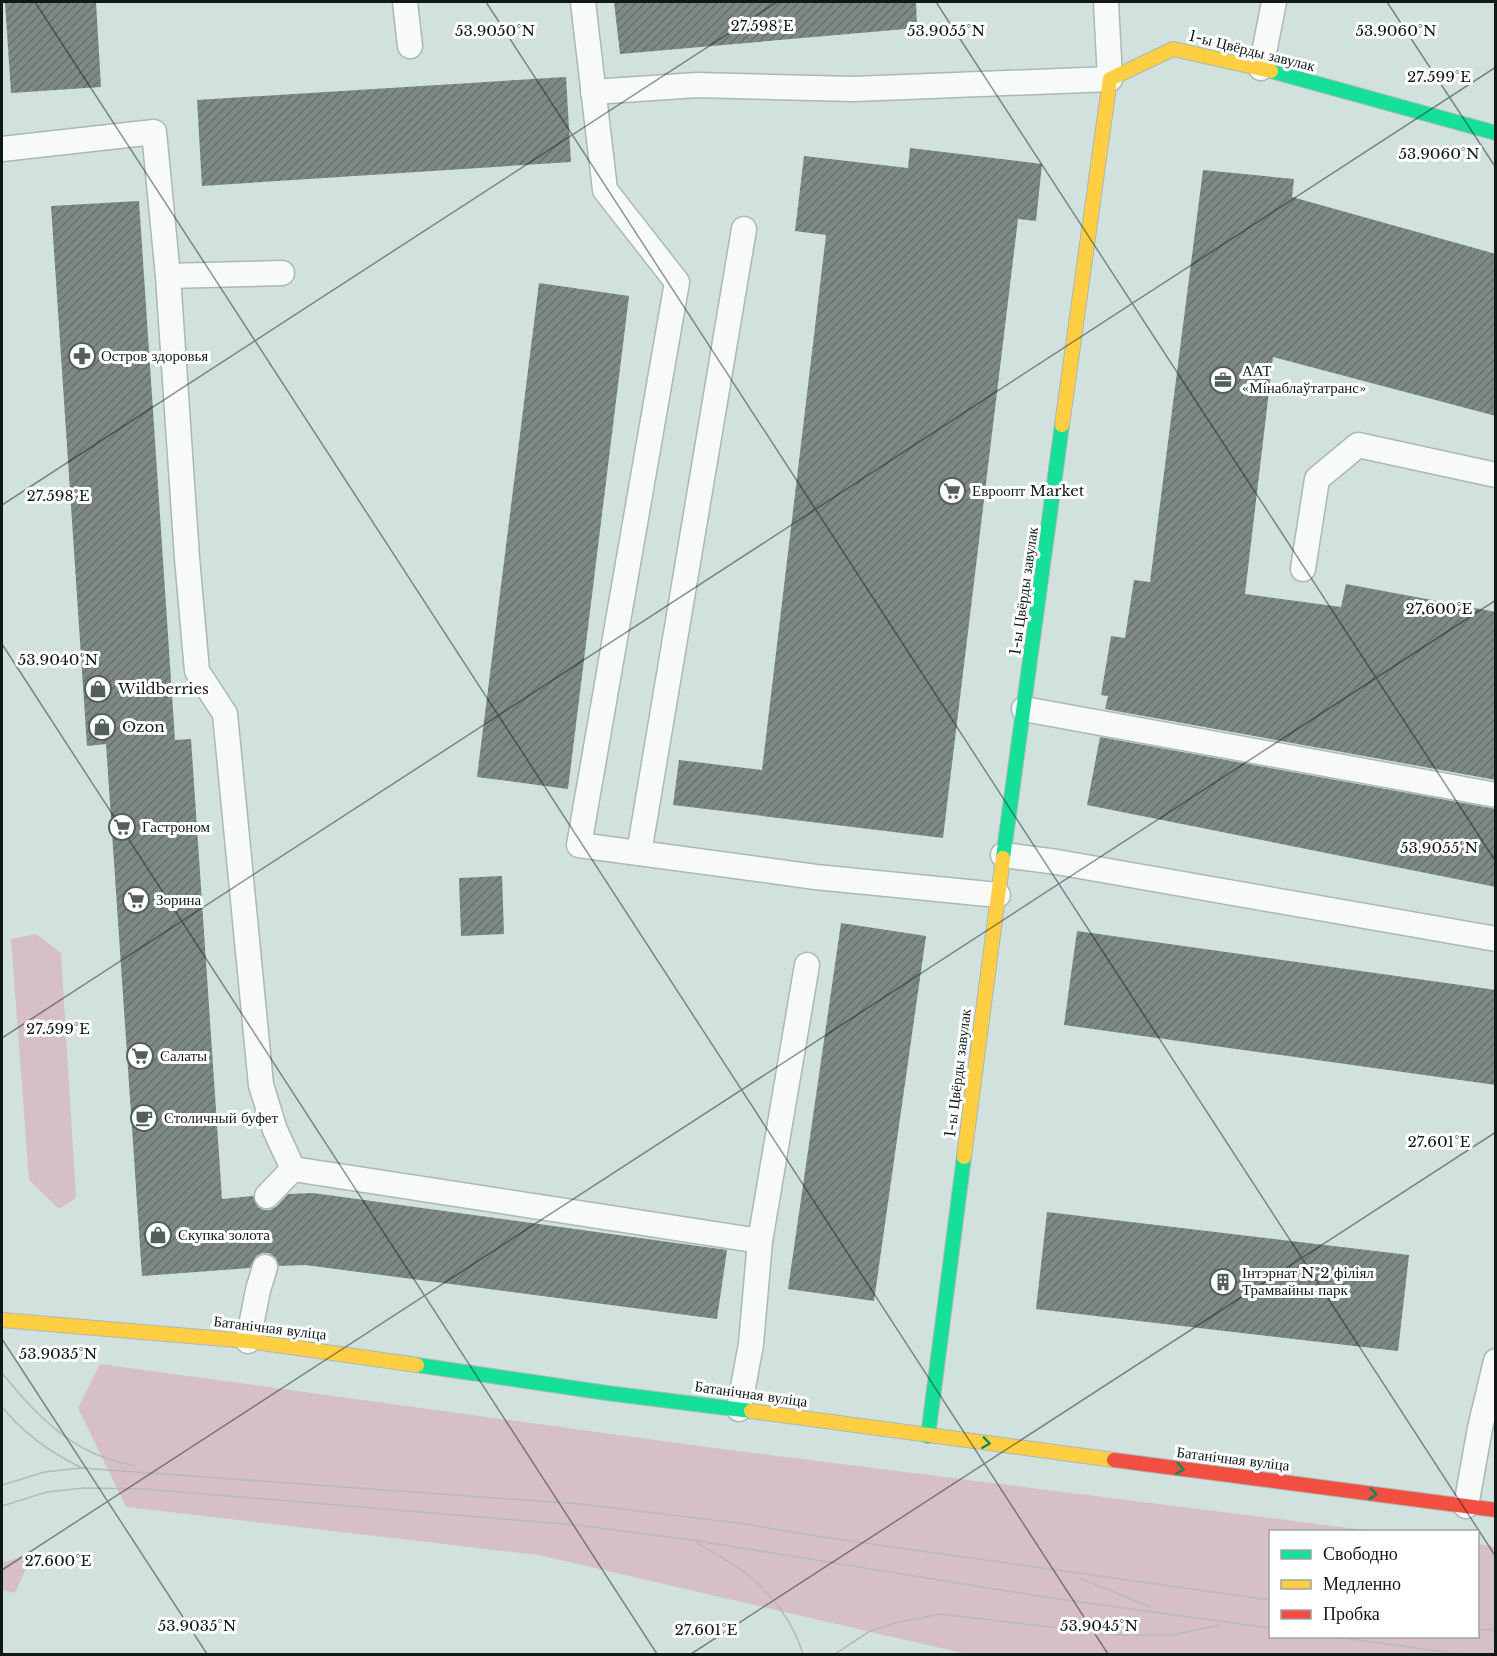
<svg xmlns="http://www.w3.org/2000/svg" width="1497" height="1656" font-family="'Libre Baskerville',serif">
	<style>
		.grass { fill: #d6c0c5 }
		.building { fill: url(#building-hatch) }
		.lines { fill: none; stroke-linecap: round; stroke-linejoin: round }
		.lane-casing { stroke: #abb8b5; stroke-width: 27 }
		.fast-casing { stroke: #abb8b5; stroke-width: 16 }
		.slow-casing { stroke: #abb8b5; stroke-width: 16 }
		.jam-casing { stroke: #abb8b5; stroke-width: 16 }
		.lane { stroke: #f8fafa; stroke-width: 24 }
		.fast { stroke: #16e098; stroke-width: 14 }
		.slow { stroke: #ffcf43; stroke-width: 14 }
		.jam { stroke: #f24e42; stroke-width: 14 }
		.tram { stroke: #b6bab9; stroke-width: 1.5 }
		.oneway { stroke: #13865e }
		.ticks { fill: none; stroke: #0f1918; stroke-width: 1.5; stroke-opacity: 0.45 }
		.labels { text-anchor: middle; stroke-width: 6; stroke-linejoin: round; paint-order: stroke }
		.street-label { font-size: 15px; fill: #0f1918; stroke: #fff }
		.poi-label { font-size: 15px; fill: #0f1918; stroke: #fff; text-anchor: start }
		.ticks-label { font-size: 15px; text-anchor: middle; fill: #0f1918; stroke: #fff; stroke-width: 6; stroke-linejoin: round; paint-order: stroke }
	</style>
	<defs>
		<pattern id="building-hatch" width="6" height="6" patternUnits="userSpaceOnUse" patternTransform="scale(1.5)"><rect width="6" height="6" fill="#7e8a88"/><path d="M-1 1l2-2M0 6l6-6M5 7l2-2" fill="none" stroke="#66706e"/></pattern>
	</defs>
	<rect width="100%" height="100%" fill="#d0e1de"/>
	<!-- grass -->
	<g class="grass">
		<polygon points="36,934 61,953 76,1198 59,1209 29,1180 11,939"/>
		<polygon points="100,1364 699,1446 1373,1531 1270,1532 1270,1636 1478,1636 1478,1544 1495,1547 1495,1654 966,1654 539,1555 126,1507 78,1408"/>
		<polygon points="33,1553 15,1593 2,1590 2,1563"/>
	</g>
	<!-- building -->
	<g class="building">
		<polygon points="5,2 96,2 101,87 11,93"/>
		<polygon points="614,2 916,2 917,28 620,54"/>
		<polygon points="566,77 571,162 202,186 197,100"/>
		<polygon points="910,148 1042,164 1036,221 1018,219 943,838 673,805 679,760 762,770 826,235 795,231 804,156 908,168"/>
		<polygon points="1203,170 1294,179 1292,197 1496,254 1496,416 1273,357 1245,594 1341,607 1346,584 1496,612 1496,780 1105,709 1108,696 1101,695 1111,636 1125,638 1134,580 1150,582"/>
		<polygon points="139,201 175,740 191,739 222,1199 253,1196 258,1207 264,1210 270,1210 277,1206 288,1194 313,1193 727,1250 717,1319 305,1265 279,1266 276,1258 269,1253 262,1253 256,1256 250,1268 142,1276 106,744 87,746 51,206"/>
		<polygon points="539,283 629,296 568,789 477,777"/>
		<polygon points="1100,737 1496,809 1496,887 1087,805"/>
		<polygon points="502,876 504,934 461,936 459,878"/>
		<polygon points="841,923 926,936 874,1301 788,1289"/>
		<polygon points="1077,931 1496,990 1496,1085 1064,1025"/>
		<polygon points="1047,1212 1409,1255 1398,1351 1036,1309"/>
	</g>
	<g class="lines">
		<defs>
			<g id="lane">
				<polyline points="405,2 410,46"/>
				<polyline points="583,2 605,190 677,282 579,845 816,877 998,895"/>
				<polyline points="1261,68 1274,2"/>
				<polyline points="593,92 697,85 854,89 1110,79 1106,2"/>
				<polyline points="2,149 154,132 168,276 187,558 197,671 225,714 261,1085 275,1130 293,1169 760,1241"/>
				<polyline points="168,276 282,273"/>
				<polyline points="1303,569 1317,479 1358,445 1496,475"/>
				<polyline points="1024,709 1496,795"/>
				<polyline points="639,853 744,229"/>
				<polyline points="1003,855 1057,862 1496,939"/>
				<polyline points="267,1196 293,1169"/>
				<polyline points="248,1341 258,1290 265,1267"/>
				<polyline points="739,1409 751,1344 760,1241 807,965"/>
				<polyline points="1466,1506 1480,1428 1496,1361"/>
			</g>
			<g id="fast">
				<polyline points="1271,71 1496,133"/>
				<polyline points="1003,858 1062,425"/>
				<polyline points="417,1365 607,1393 751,1411"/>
				<polyline points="928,1436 964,1157"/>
			</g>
			<g id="slow">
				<polyline points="1062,425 1110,79 1173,49 1271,71"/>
				<polyline points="964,1157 1003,858"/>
				<polyline points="2,1320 248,1341 417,1365"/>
				<polyline points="751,1411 1114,1460"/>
			</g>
			<polyline id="jam" points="1114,1460 1496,1510"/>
		</defs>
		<!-- lane casing -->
		<use href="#lane" class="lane-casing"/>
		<!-- fast casing -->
		<use href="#fast" class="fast-casing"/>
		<!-- slow casing -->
		<use href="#slow" class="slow-casing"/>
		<!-- jam casing -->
		<use href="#jam" class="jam-casing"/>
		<!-- lane -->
		<use href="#lane" class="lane"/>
		<!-- fast -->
		<use href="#fast" class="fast"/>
		<!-- slow -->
		<use href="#slow" class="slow"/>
		<!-- jam -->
		<use href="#jam" class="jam"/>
		<!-- tram -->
		<g class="tram">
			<path d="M2 1373C27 1404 56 1436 93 1453 106 1459 121 1462 134 1466"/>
			<path d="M2 1407C24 1434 51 1453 82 1468"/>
			<polyline points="2,1485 45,1472 81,1468 580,1504 746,1524 815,1536 1270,1600"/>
			<polyline points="2,1506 47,1492 84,1488 145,1489 577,1525 692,1540 1051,1598 1270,1628"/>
			<path d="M697 1543C714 1553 733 1563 748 1575 773 1595 794 1624 803 1654"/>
			<polyline points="1079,1578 1151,1607"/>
			<polyline points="1478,1629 1496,1631"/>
			<polyline points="1329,1636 1460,1654"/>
			<polyline points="835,1654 870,1631 895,1623 941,1614 1118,1635 1172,1635 1221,1625"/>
		</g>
	</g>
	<!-- one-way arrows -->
	<defs><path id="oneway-chevron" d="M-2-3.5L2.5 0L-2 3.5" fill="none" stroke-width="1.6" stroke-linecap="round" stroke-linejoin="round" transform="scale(1.5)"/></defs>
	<g class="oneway">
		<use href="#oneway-chevron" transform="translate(986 1443) rotate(8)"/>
		<use href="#oneway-chevron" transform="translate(1180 1469) rotate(8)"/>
		<use href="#oneway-chevron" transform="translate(1373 1494) rotate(7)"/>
	</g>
	<!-- ticks -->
	<path class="ticks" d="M35 2 1108 1654M486 2 1496 1557M936 2 1496 862M1387 2 1496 168M2 505 777 2M2 644 657 1654M2 1038 1496 67M2 1339 207 1654M2 1570 1496 600M691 1654 1496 1132"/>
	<!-- icons -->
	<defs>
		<symbol id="pharmacy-ring" viewBox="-11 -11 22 22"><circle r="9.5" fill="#fff" stroke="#535f5d" stroke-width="1.5"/><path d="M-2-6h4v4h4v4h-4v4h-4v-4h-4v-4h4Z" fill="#535f5d"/></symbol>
		<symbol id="office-ring" viewBox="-11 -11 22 22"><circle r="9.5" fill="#fff" stroke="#535f5d" stroke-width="1.5"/><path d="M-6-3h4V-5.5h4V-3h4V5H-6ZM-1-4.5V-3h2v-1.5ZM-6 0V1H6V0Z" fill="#535f5d"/></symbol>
		<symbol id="supermarket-ring" viewBox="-11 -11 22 22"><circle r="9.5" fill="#fff" stroke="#535f5d" stroke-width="1.5"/><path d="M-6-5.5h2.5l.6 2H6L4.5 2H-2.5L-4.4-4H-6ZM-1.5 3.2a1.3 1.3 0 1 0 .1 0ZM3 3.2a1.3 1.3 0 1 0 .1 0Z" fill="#535f5d"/></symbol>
		<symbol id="shop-ring" viewBox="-11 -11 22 22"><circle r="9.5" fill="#fff" stroke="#535f5d" stroke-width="1.5"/><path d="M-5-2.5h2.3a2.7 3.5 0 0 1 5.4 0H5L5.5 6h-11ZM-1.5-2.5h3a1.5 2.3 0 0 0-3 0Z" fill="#535f5d"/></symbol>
		<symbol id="cafe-ring" viewBox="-11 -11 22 22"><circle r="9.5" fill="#fff" stroke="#535f5d" stroke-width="1.5"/><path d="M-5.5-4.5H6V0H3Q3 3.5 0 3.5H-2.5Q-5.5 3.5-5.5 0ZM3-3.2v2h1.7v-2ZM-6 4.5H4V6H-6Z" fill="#535f5d"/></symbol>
		<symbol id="building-ring" viewBox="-11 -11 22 22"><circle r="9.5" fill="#fff" stroke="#535f5d" stroke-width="1.5"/><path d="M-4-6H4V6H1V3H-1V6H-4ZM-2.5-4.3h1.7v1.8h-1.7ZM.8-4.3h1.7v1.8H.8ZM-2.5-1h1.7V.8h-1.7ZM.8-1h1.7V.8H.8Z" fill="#535f5d"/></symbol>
	</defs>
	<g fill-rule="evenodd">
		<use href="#pharmacy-ring" x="67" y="341" width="30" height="30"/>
		<use href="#office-ring" x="1208" y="365" width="30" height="30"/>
		<use href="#supermarket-ring" x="937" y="476" width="30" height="30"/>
		<use href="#shop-ring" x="83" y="674" width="30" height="30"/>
		<use href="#shop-ring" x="87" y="712" width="30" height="30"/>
		<use href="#supermarket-ring" x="107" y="812" width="30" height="30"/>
		<use href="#supermarket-ring" x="121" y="885" width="30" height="30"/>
		<use href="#supermarket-ring" x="125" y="1041" width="30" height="30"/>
		<use href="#cafe-ring" x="129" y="1103" width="30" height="30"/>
		<use href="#shop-ring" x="143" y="1220" width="30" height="30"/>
		<use href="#building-ring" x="1208" y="1267" width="30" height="30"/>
	</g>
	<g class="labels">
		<!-- street labels -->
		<g class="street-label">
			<text transform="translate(1252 51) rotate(14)" y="5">1-ы Цвёрды завулак</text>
			<text transform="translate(1024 591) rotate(-82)" y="5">1-ы Цвёрды завулак</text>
			<text transform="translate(958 1073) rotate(-83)" y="5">1-ы Цвёрды завулак</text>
			<text transform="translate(270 1328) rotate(7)" y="5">Батанічная вуліца</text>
			<text transform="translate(751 1394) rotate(8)" y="5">Батанічная вуліца</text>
			<text transform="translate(1233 1459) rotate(7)" y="5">Батанічная вуліца</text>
		</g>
		<!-- poi labels -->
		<g class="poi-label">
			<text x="101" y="361">Остров здоровья</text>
			<text x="1242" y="376">ААТ<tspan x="1242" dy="17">«Мінаблаўтатранс»</tspan></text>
			<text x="972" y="496">Евроопт Market</text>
			<text x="118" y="694">Wildberries</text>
			<text x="122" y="732">Ozon</text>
			<text x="142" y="832">Гастроном</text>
			<text x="156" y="905">Зорина</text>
			<text x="160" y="1061">Салаты</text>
			<text x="164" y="1123">Столичный буфет</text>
			<text x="178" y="1240">Скупка золота</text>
			<text x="1242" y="1278">Інтэрнат №2 філіял<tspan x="1242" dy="17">Трамвайны парк</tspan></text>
		</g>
	</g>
	<g class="ticks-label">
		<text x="762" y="31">27.598°E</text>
		<text x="946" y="36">53.9055°N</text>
		<text x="495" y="36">53.9050°N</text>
		<text x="1396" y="36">53.9060°N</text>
		<text x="1439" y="82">27.599°E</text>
		<text x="1439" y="159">53.9060°N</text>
		<text x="58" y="501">27.598°E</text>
		<text x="1439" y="614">27.600°E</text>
		<text x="58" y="665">53.9040°N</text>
		<text x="1439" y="853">53.9055°N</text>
		<text x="58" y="1034">27.599°E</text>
		<text x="1439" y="1147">27.601°E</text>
		<text x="58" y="1359">53.9035°N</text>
		<text x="58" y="1566">27.600°E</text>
		<text x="197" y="1631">53.9035°N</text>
		<text x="1099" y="1631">53.9045°N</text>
		<text x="706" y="1635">27.601°E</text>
	</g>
	<!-- border -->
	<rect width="1497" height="1656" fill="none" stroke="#0f1918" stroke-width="6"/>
	<!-- legend -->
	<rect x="1269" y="1530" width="210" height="108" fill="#ffffff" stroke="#9fa3a3" stroke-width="1.5"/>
	<rect x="1281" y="1550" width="30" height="9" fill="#16e098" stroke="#9fa3a3" stroke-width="1.5"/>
	<text x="1323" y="1560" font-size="18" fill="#0f1918">Свободно</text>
	<rect x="1281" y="1580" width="30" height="9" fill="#ffcf43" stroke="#9fa3a3" stroke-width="1.5"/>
	<text x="1323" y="1590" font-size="18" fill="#0f1918">Медленно</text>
	<rect x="1281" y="1610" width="30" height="9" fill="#f24e42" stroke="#9fa3a3" stroke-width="1.5"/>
	<text x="1323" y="1620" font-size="18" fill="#0f1918">Пробка</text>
</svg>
